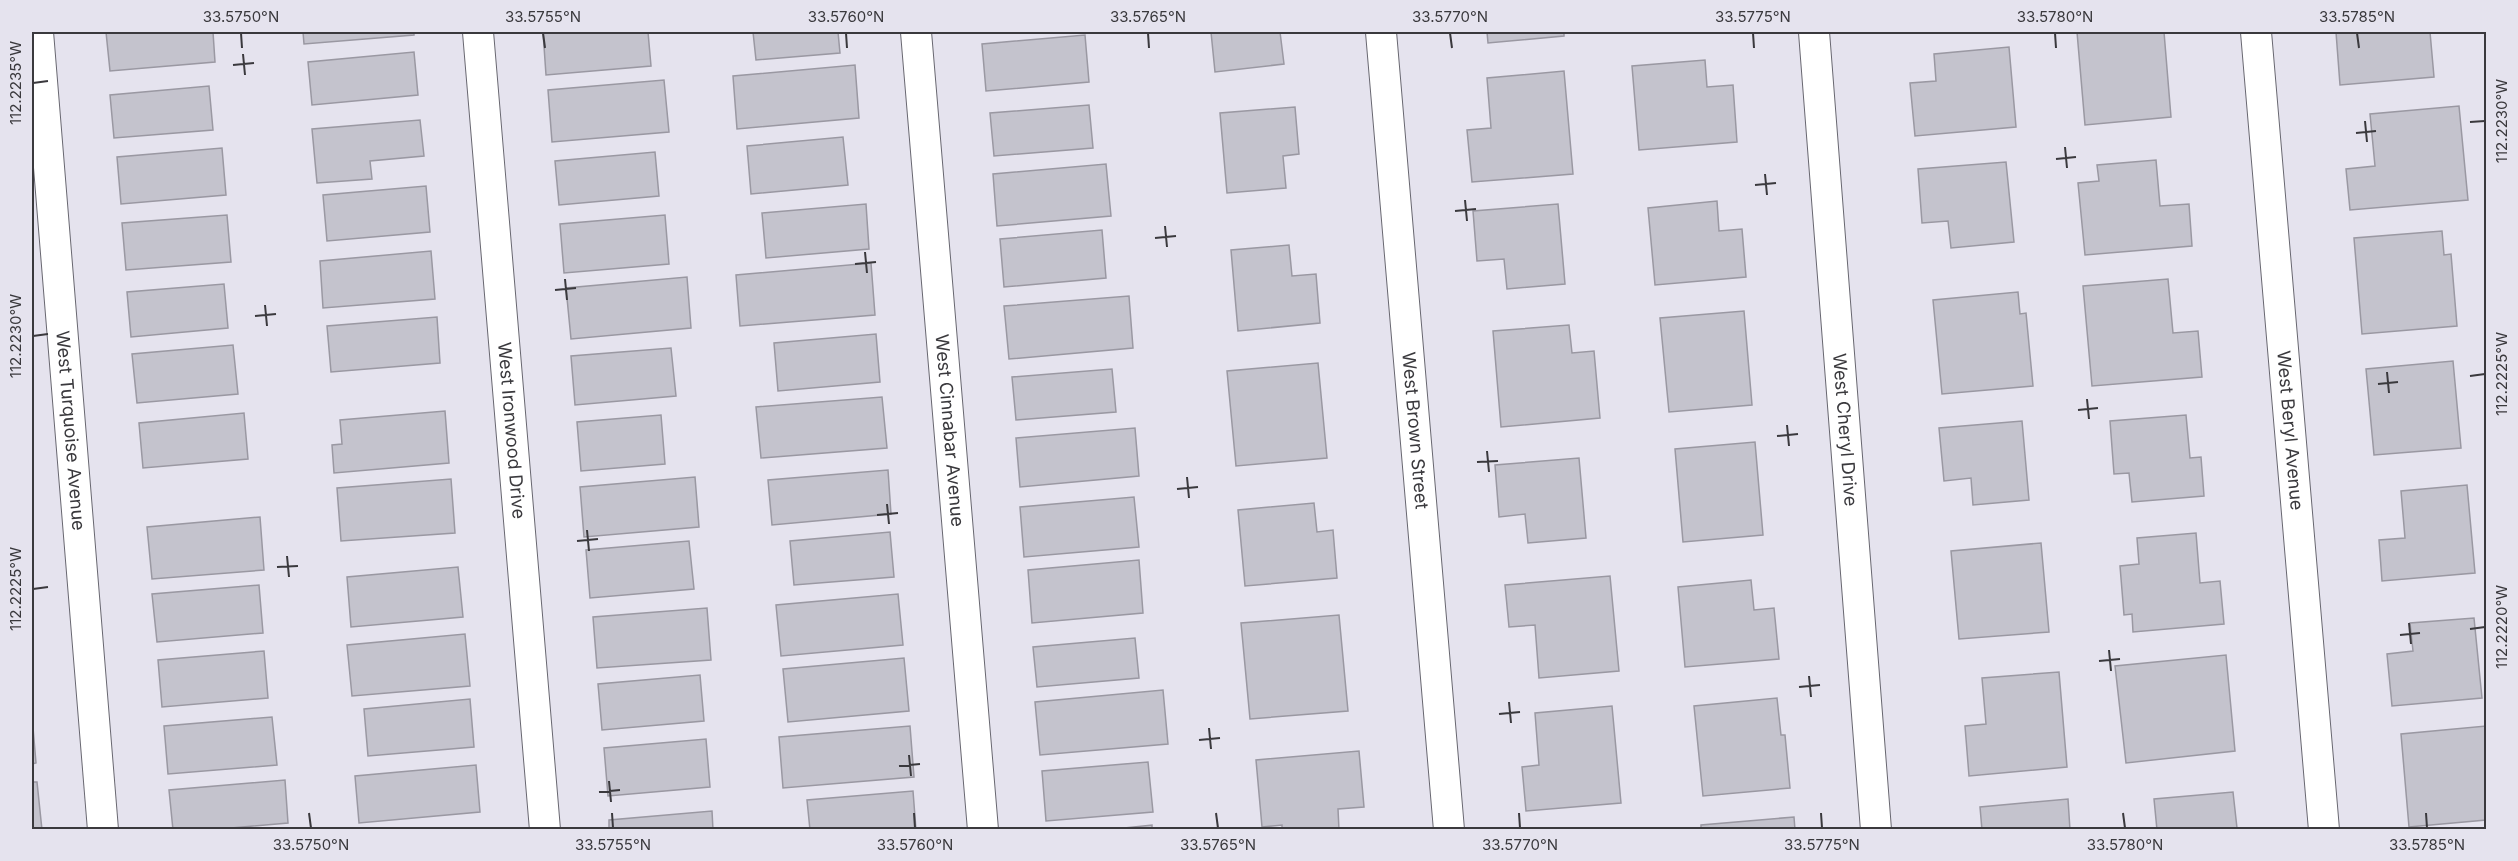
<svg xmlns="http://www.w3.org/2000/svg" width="2518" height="861" font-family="Inter,sans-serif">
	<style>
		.building { fill: #c4c3cd; stroke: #9a98a2; stroke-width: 1.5 }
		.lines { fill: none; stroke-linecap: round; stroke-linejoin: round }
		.street-casing { stroke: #686770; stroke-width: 32 }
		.street { stroke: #fff; stroke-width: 30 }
		.ticks { fill: none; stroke: #3a393d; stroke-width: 2 }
		.labels { text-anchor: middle; stroke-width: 5; stroke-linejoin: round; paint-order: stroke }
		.street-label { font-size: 18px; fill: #3a393d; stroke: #e5e3ee }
		.neatline { fill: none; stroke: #3a393d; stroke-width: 2 }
		.ticks-label { font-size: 15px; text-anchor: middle; fill: #3a393d }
	</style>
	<rect width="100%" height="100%" fill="#e5e3ee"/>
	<!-- building -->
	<g class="building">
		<polygon points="106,32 213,32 215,62 110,71"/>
		<polygon points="303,32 414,32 414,35 304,44"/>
		<polygon points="543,32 648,32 651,66 546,75"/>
		<polygon points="753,32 838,32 840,53 756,60"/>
		<polygon points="1211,32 1280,32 1284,64 1215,72"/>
		<polygon points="1487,32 1564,32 1564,36 1488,43"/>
		<polygon points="2077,32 2164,32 2171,117 2085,125"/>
		<polygon points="2336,32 2430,32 2434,77 2340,85"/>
		<polygon points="1085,35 1089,82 986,91 982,44"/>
		<polygon points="2009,47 2016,127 1915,136 1910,83 1936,81 1934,54"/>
		<polygon points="414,52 418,95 312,105 308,62"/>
		<polygon points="1705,60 1707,87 1733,85 1737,142 1639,150 1632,66"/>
		<polygon points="855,65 859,118 737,129 733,76"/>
		<polygon points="1564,71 1573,174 1472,182 1467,130 1491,128 1487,78"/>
		<polygon points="664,80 669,132 552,142 548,90"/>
		<polygon points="209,86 213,130 114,138 110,95"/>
		<polygon points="1089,105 1093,148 994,156 990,113"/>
		<polygon points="2459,106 2468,200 2350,210 2346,169 2375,166 2370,114"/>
		<polygon points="1295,107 1299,154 1283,156 1286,188 1227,193 1220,113"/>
		<polygon points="420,120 424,156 370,161 372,179 317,183 312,129"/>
		<polygon points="843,137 848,185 751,194 747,146"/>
		<polygon points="222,148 226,195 121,204 117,157"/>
		<polygon points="655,152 659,196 559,205 555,161"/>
		<polygon points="2156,160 2160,206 2189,204 2192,246 2085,255 2078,183 2099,181 2097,165"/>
		<polygon points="2006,162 2014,242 1951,248 1948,221 1922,223 1918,169"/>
		<polygon points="1106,164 1111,216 997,226 993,174"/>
		<polygon points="426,186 430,232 327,241 323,195"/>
		<polygon points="1717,201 1719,231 1742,229 1746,277 1655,285 1648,208"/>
		<polygon points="866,204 869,249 766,258 762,213"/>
		<polygon points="1558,204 1565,284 1507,289 1504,259 1477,261 1473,211"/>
		<polygon points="227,215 231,262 126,270 122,223"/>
		<polygon points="665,215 669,264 564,273 560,224"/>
		<polygon points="1102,230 1106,278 1004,287 1000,239"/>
		<polygon points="2442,231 2444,255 2451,254 2457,326 2362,334 2354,238"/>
		<polygon points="1289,245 1292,276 1316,274 1320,323 1238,331 1231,250"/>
		<polygon points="431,251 435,299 323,308 320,261"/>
		<polygon points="871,263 875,315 740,326 736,275"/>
		<polygon points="687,277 691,328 571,339 566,288"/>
		<polygon points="2168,279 2173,333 2198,331 2202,377 2092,386 2083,286"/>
		<polygon points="224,284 228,328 131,337 127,292"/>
		<polygon points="2018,292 2020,314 2026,313 2033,386 1942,394 1933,300"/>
		<polygon points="1129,296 1133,348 1009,359 1004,306"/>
		<polygon points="1744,311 1752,405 1669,412 1660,318"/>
		<polygon points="437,317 440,363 331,372 327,326"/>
		<polygon points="1569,325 1572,353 1594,351 1600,418 1501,427 1493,331"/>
		<polygon points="876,334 880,382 778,391 774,343"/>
		<polygon points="233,345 238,394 137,403 132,354"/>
		<polygon points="671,348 676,396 575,405 571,356"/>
		<polygon points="2453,361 2461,448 2374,455 2366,369"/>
		<polygon points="1318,363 1327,458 1236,466 1227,371"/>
		<polygon points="1112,369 1116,412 1016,420 1012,377"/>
		<polygon points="882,397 887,448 761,458 756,407"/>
		<polygon points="445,411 449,463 334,473 332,445 342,444 340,420"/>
		<polygon points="244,413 248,459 143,468 139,423"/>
		<polygon points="661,415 665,464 581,471 577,422"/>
		<polygon points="2186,415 2190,458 2201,457 2204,496 2132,502 2129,473 2114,474 2110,421"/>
		<polygon points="2022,421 2029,500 1973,505 1971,478 1944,481 1939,428"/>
		<polygon points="1135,428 1139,476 1020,487 1016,438"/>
		<polygon points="1755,442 1763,535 1683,542 1675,449"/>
		<polygon points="1579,458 1586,538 1528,543 1525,514 1499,517 1495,465"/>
		<polygon points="888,470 891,514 772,525 768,480"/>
		<polygon points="695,477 699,527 584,537 580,487"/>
		<polygon points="451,479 455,533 341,541 337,488"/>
		<polygon points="2467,485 2475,573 2382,581 2379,540 2405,538 2401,491"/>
		<polygon points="1134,497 1139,547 1024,557 1020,507"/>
		<polygon points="1314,503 1317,532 1333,530 1337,578 1245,586 1238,510"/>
		<polygon points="260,517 264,570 152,579 147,527"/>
		<polygon points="890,532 894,577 794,585 790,541"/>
		<polygon points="2196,533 2200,583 2220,581 2224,624 2133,632 2132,614 2124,615 2120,566 2139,564 2137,538"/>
		<polygon points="689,541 694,589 590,598 586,550"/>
		<polygon points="2041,543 2049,632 1959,639 1951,551"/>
		<polygon points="1139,560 1143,613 1032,623 1028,570"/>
		<polygon points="458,567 463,617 351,627 347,577"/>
		<polygon points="1610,576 1619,671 1539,678 1535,625 1509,627 1505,585"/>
		<polygon points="1751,580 1754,610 1774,608 1779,659 1685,667 1678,587"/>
		<polygon points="259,585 263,633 157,642 152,594"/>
		<polygon points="898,594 903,645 781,656 776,605"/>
		<polygon points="707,608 711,660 597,668 593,617"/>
		<polygon points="1339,615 1348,711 1250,719 1241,623"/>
		<polygon points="2474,618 2482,698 2392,706 2387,654 2413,651 2410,623"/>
		<polygon points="465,634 470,686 352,696 347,645"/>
		<polygon points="1135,638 1139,678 1037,687 1033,647"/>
		<polygon points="264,651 268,698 162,707 158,660"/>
		<polygon points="2226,655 2235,751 2126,763 2115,666"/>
		<polygon points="904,658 909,711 788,722 783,669"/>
		<polygon points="2059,672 2067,767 1969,776 1965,726 1986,724 1982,678"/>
		<polygon points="700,675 704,721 602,730 598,684"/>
		<polygon points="1163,690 1168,744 1040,755 1035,702"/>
		<polygon points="1777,698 1781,735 1785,735 1790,788 1703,796 1694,706"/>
		<polygon points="470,699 474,747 368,756 364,709"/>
		<polygon points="1612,706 1621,803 1526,811 1522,767 1539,765 1535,713"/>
		<polygon points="32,716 36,763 32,764"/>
		<polygon points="272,717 277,765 168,774 164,726"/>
		<polygon points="910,726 914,777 783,788 779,737"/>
		<polygon points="2486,726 2486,820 2409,827 2401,734"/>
		<polygon points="706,739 710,787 608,796 604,748"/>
		<polygon points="1359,751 1364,807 1338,809 1339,830 1282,830 1282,825 1262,827 1256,760"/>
		<polygon points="1148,762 1153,812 1046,821 1042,771"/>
		<polygon points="476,765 480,812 359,823 355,776"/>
		<polygon points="285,780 288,823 209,830 173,830 169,790"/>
		<polygon points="32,782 37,782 42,830 32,830"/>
		<polygon points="913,791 916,830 810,830 807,800"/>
		<polygon points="2233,792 2237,828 2239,830 2157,830 2154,799"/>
		<polygon points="2068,799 2070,830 1982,830 1980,807"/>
		<polygon points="712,811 713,830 609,830 609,820"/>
		<polygon points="1794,817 1795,830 1701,830 1701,825"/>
		<polygon points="1152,825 1152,830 1105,830"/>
	</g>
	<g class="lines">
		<defs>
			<g id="street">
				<path id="s1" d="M38 32 103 830"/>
				<path id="s2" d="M478 32 545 830"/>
				<path id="s3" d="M916 32 983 830"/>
				<path id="s4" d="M1381 32 1449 830"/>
				<path id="s5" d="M1814 32 1876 830"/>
				<path id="s6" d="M2256 32 2324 830"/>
			</g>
		</defs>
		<!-- street casing -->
		<use href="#street" class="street-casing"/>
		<!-- street -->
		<use href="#street" class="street"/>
	</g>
	<!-- ticks -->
	<path class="ticks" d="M241 33 242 48M543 33 545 48M846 33 847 48M1148 33 1149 48M1450 33 1452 48M1753 33 1754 48M2055 33 2056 48M2357 33 2359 48M243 54 245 75M233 65 254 63M33 83 48 81M2365 121 2367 142M2470 122 2485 121M2356 133 2376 131M2065 147 2067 168M2056 159 2076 157M1765 174 1767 195M1755 185 1776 183M1465 200 1467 221M1455 211 1476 209M1165 226 1167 247M1155 238 1176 236M865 252 867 273M855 264 876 262M565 279 567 300M555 290 576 288M265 305 267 326M255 316 276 314M33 336 48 334M2387 372 2389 393M2470 376 2485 374M2378 384 2398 382M2087 399 2089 419M2078 410 2098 408M1787 425 1789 446M1777 436 1798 434M1487 451 1489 472M1477 462 1498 461M1187 477 1189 498M1177 489 1198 487M887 504 889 524M877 515 898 513M587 530 589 551M577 541 598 539M287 556 289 577M277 567 298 566M33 589 48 587M2409 623 2411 644M2470 629 2485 627M2400 635 2420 633M2109 650 2111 671M2099 661 2120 659M1809 676 1811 697M1799 687 1820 685M1509 702 1511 723M1499 714 1520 712M1209 728 1211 749M1199 740 1220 738M909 755 911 776M899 766 920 764M609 781 611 802M599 792 620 790M309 813 311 828M612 813 613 828M914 813 915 828M1216 813 1218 828M1519 813 1520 828M1821 813 1822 828M2123 813 2125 828M2426 813 2427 828"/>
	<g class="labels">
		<!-- street labels -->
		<g class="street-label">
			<text dy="6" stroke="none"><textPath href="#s1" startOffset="400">West Turquoise Avenue</textPath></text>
			<text dy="6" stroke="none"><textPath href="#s2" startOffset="400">West Ironwood Drive</textPath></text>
			<text dy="6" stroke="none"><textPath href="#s3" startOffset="400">West Cinnabar Avenue</textPath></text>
			<text dy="6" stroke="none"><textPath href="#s4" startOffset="400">West Brown Street</textPath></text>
			<text dy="6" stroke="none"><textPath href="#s5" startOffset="399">West Cheryl Drive</textPath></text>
			<text dy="6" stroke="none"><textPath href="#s6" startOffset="400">West Beryl Avenue</textPath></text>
		</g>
	</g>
	<!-- border -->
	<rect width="2518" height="861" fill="none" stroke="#e5e3ee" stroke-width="66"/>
	<rect x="33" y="33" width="2452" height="795" class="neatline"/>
	<g class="ticks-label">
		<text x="241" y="22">33.5750°N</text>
		<text x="543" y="22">33.5755°N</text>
		<text x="846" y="22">33.5760°N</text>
		<text x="1148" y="22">33.5765°N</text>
		<text x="1450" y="22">33.5770°N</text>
		<text x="1753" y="22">33.5775°N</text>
		<text x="2055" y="22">33.5780°N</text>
		<text x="2357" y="22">33.5785°N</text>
		<text transform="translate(16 83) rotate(-90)" y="5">112.2235°W</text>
		<text transform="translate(2502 121) rotate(-90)" y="5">112.2230°W</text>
		<text transform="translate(16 336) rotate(-90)" y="5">112.2230°W</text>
		<text transform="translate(2502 374) rotate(-90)" y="5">112.2225°W</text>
		<text transform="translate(16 589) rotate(-90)" y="5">112.2225°W</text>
		<text transform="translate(2502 627) rotate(-90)" y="5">112.2220°W</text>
		<text x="311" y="850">33.5750°N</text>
		<text x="613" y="850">33.5755°N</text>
		<text x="915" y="850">33.5760°N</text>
		<text x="1218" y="850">33.5765°N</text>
		<text x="1520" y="850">33.5770°N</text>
		<text x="1822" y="850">33.5775°N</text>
		<text x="2125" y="850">33.5780°N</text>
		<text x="2427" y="850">33.5785°N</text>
	</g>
</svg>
